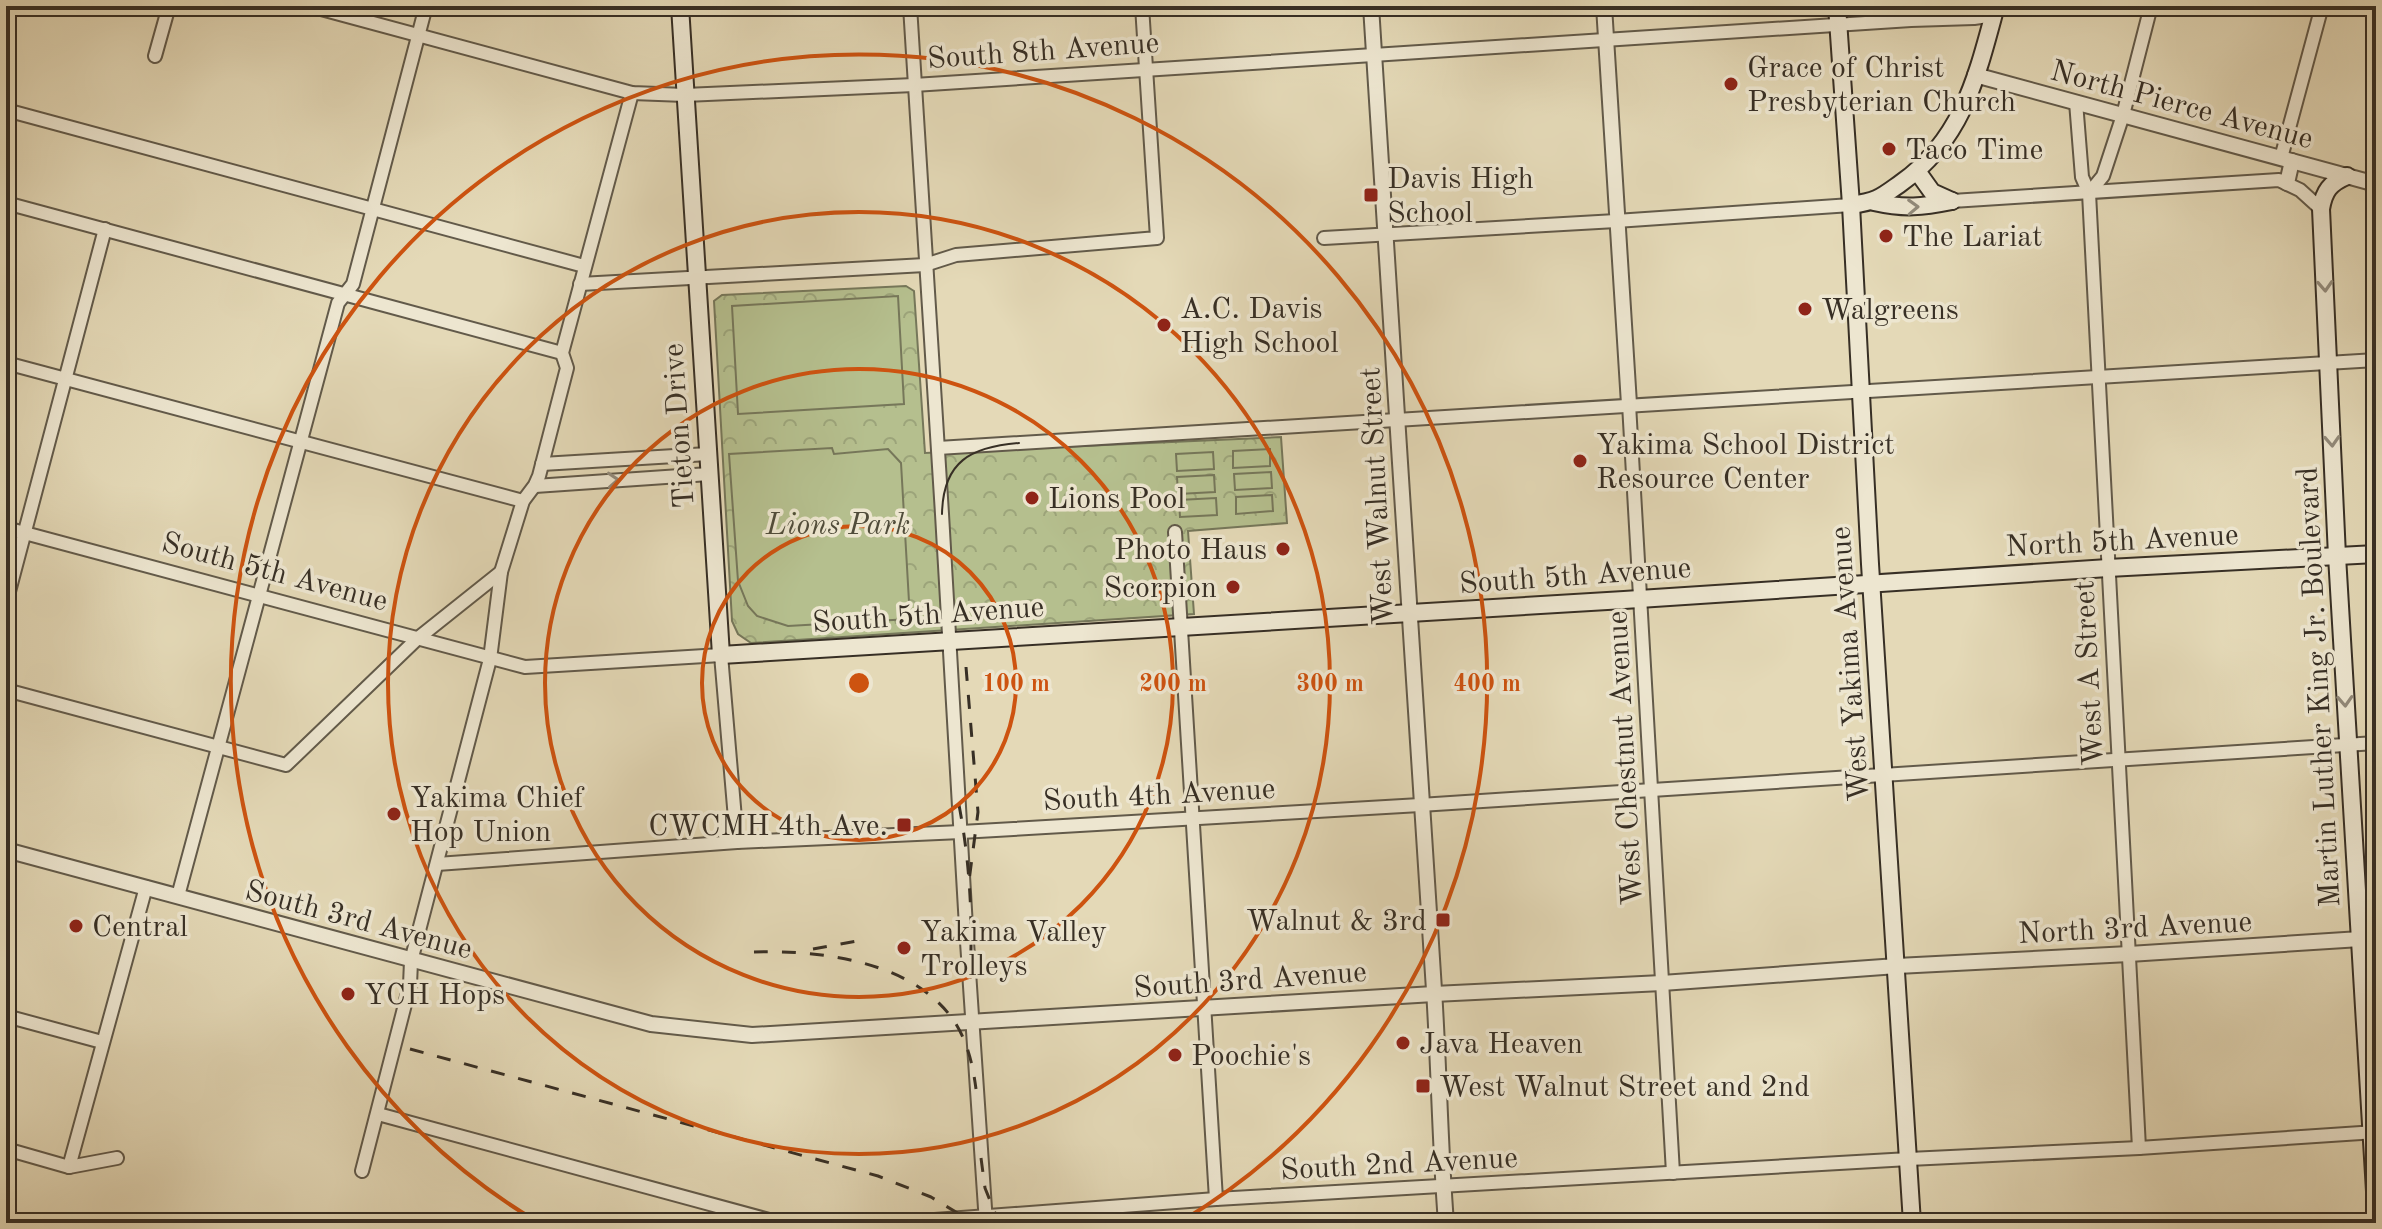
<svg xmlns="http://www.w3.org/2000/svg" width="2382" height="1229" font-family="'Old Standard TT',serif">
	<style>
		.park { fill: url(#park-crowns); stroke: #76775a; stroke-width: 2 }
		.pitch { fill: #b5bf8e; stroke: #76775a; stroke-width: 2 }
		.lines { fill: none; stroke-linecap: round; stroke-linejoin: round }
		.minor-casing { stroke: #625a4a; stroke-width: 16 }
		.tertiary-casing { stroke: #625a4a; stroke-width: 18 }
		.secondary-casing { stroke: #372f25; stroke-width: 20 }
		.minor { stroke: #ede6d0; stroke-width: 12 }
		.tertiary { stroke: #ede6d0; stroke-width: 14 }
		.secondary { stroke: #ede6d0; stroke-width: 16 }
		.tram { stroke: #372f25; stroke-width: 2 }
		.rail { stroke: #372f25; stroke-width: 3; stroke-dasharray: 14 14; stroke-linecap: butt }
		.oneway { stroke: #928a7a }
		.ring { fill: none; stroke: #cd5310; stroke-width: 4 }
		.poi-dot { fill: #8f2418; stroke: #ede6d0; stroke-width: 3 }
		.labels { text-anchor: middle; stroke-width: 7; stroke-linejoin: round; paint-order: stroke }
		.street-label { font-size: 30px; fill: #372f25; stroke: #ede6d0 }
		.poi-label { font-size: 30px; fill: #372f25; stroke: #ede6d0; text-anchor: start }
		.park-label { font-size: 30px; font-style: italic; fill: #504c3a; stroke: #ede6d0 }
		.centre { fill: #cd5310; stroke: #ede6d0; stroke-width: 4 }
		.ring-label { font-size: 24px; text-anchor: middle; font-weight: bold; fill: #cd5310; stroke: #ede6d0; stroke-width: 7; stroke-linejoin: round; paint-order: stroke }
	</style>
	<defs>
		<pattern id="park-crowns" width="20" height="18" patternUnits="userSpaceOnUse" patternTransform="scale(2)"><rect width="20" height="18" fill="#b5bf8e"/><path d="M2 6a3 3 0 1 1 6 0M12 15a3 3 0 1 1 6 0" fill="none" stroke="#9ca47a"/></pattern>
	</defs>
	<rect width="100%" height="100%" fill="#e4d9b7"/>
	<filter id="stains"><feTurbulence type="fractalNoise" baseFrequency=".0025" numOctaves="4"/><feColorMatrix values="0 0 0 0 .2 0 0 0 0 .09 0 0 0 0 .02 0 0 0 .5 -.17"/></filter>
	<radialGradient id="worn" r=".72"><stop offset=".6" stop-color="#630" stop-opacity="0"/><stop offset="1" stop-color="#630" stop-opacity=".3"/></radialGradient>
	<!-- park -->
	<polygon class="park" points="906,286 914,291 925,453 1281,437 1287,523 1188,531 1194,614 751,643 738,634 732,621 714,301 722,295"/>
	<!-- pitch -->
	<g class="pitch">
		<polygon points="898,296 904,404 738,414 732,306"/>
		<polygon points="832,448 834,454 888,449 901,463 910,619 788,626 757,616 748,606 738,581 729,454"/>
		<polygon points="1270,449 1270,466 1233,468 1233,451"/>
		<polygon points="1213,452 1214,469 1177,471 1176,454"/>
		<polygon points="1271,472 1272,488 1235,490 1234,474"/>
		<polygon points="1214,475 1215,492 1178,494 1177,477"/>
		<polygon points="1272,495 1273,511 1236,514 1236,497"/>
		<polygon points="1216,498 1217,515 1180,517 1179,500"/>
	</g>
	<g class="lines">
		<defs>
			<g id="minor">
				<polyline points="310,6 632,93 685,95 914,85 1911,20 1974,18 1994,15"/>
				<polyline points="910,6 942,514 966,927 986,1223"/>
				<polyline points="155,56 169,6"/>
				<polyline points="2076,102 2082,177 2089,193 2139,1148"/>
				<polyline points="6,110 584,266"/>
				<polyline points="2281,158 2322,6"/>
				<polyline points="2089,193 2103,176 2123,115 2151,6"/>
				<polyline points="1952,201 2279,180 2300,190 2321,209"/>
				<polyline points="6,203 562,353"/>
				<polyline points="1324,238 1616,221 1851,205"/>
				<polyline points="580,284 925,265 956,255 1157,238 1142,6"/>
				<polyline points="6,363 523,501"/>
				<polyline points="1629,404 1673,1173"/>
				<polyline points="938,448 2376,360"/>
				<polyline points="542,464 708,454"/>
				<polyline points="535,486 709,474"/>
				<polyline points="6,528 525,667 721,655 737,842"/>
				<polyline points="1175,532 1216,1199"/>
				<polyline points="6,603 105,229"/>
				<polyline points="6,690 286,765 417,639 501,572"/>
				<polyline points="437,864 737,842 961,832 1420,805 2376,743"/>
				<polyline points="178,896 338,303 353,284 426,6"/>
				<polyline points="6,1016 102,1042"/>
				<polyline points="378,1114 780,1223"/>
				<polyline points="6,1149 69,1167 117,1158"/>
				<polyline points="69,1167 146,887"/>
				<polyline points="362,1171 410,985 411,961 490,659 501,572 523,501 535,485 539,476 567,368 562,353 632,93"/>
				<polyline points="894,1223 1216,1199 1909,1159 2139,1148 2376,1132"/>
			</g>
			<g id="tertiary">
				<path d="M1371 6C1393 334 1411 662 1434 990 1439 1068 1440 1146 1446 1223"/>
				<polyline points="1604,6 1629,404"/>
				<polyline points="1975,75 2376,184"/>
				<polyline points="2287,183 2292,161"/>
				<polyline points="6,850 651,1024 752,1035 1434,994 1662,983 1897,966 2129,954 2376,938"/>
			</g>
			<g id="secondary">
				<polyline points="680,6 721,655 1624,600 2108,568 2376,554"/>
				<polyline points="1837,6 1851,205 1870,564 1912,1223"/>
				<polyline points="1917,171 1932,192 1952,201"/>
				<path d="M2347 176C2330 183 2324 191 2321 209L2337 556 2376 1208"/>
				<path d="M1874 202C1905 209 1922 207 1952 201"/>
				<path d="M1851 205C1878 201 1880 198 1901 183 1963 139 1977 76 1996 6"/>
			</g>
		</defs>
		<!-- minor casing -->
		<use href="#minor" class="minor-casing"/>
		<!-- tertiary casing -->
		<use href="#tertiary" class="tertiary-casing"/>
		<!-- secondary casing -->
		<use href="#secondary" class="secondary-casing"/>
		<!-- minor -->
		<use href="#minor" class="minor"/>
		<!-- tertiary -->
		<use href="#tertiary" class="tertiary"/>
		<!-- secondary -->
		<use href="#secondary" class="secondary"/>
		<!-- tram -->
		<path class="tram" d="M942 514C943 461 971 447 1019 443"/>
		<!-- rail -->
		<g class="rail">
			<polyline points="966,667 978,812 969,881"/>
			<path d="M959 805C970 863 973 920 970 979"/>
			<polyline points="813,949 868,939"/>
			<path d="M754 952C821 950 916 961 956 1024 968 1044 973 1066 976 1089"/>
			<polyline points="410,1049 878,1176 931,1197 974,1223"/>
			<polyline points="981,1158 985,1188 999,1223"/>
		</g>
	</g>
	<!-- one-way arrows -->
	<defs><path id="oneway-chevron" d="M-2-3.5L2.5 0L-2 3.5" fill="none" stroke-width="1.6" stroke-linecap="round" stroke-linejoin="round" transform="scale(2)"/></defs>
	<g class="oneway">
		<use href="#oneway-chevron" transform="translate(1913 207) rotate(-2)"/>
		<use href="#oneway-chevron" transform="translate(2325 286) rotate(87)"/>
		<use href="#oneway-chevron" transform="translate(2332 441) rotate(87)"/>
		<use href="#oneway-chevron" transform="translate(613 480) rotate(-4)"/>
		<use href="#oneway-chevron" transform="translate(2345 701) rotate(87)"/>
	</g>
	<!-- distance rings -->
	<g class="ring">
		<circle cx="859" cy="683" r="157"/>
		<circle cx="859" cy="683" r="314"/>
		<circle cx="859" cy="683" r="471"/>
		<path d="M536 1221A628 628 0 1 1 1182 1221"/>
	</g>
	<!-- markers -->
	<g class="poi-dot">
		<circle cx="1731" cy="84" r="8"/>
		<circle cx="1889" cy="149" r="8"/>
		<rect x="1363" y="187" width="16" height="16" rx="4"/>
		<circle cx="1886" cy="236" r="8"/>
		<circle cx="1805" cy="309" r="8"/>
		<circle cx="1164" cy="325" r="8"/>
		<circle cx="1580" cy="461" r="8"/>
		<circle cx="1032" cy="498" r="8"/>
		<circle cx="1283" cy="549" r="8"/>
		<circle cx="1233" cy="587" r="8"/>
		<circle cx="394" cy="814" r="8"/>
		<rect x="896" y="817" width="16" height="16" rx="4"/>
		<rect x="1435" y="912" width="16" height="16" rx="4"/>
		<circle cx="76" cy="926" r="8"/>
		<circle cx="904" cy="948" r="8"/>
		<circle cx="348" cy="994" r="8"/>
		<circle cx="1403" cy="1043" r="8"/>
		<circle cx="1175" cy="1055" r="8"/>
		<rect x="1415" y="1078" width="16" height="16" rx="4"/>
	</g>
	<g class="labels">
		<!-- street labels -->
		<g class="street-label">
			<text transform="translate(1043 50) rotate(-4)" y="10">South 8th Avenue</text>
			<text transform="translate(2182 104) rotate(15)" y="10">North Pierce Avenue</text>
			<text transform="translate(678 426) rotate(-94)" y="10">Tieton Drive</text>
			<text transform="translate(1376 496) rotate(-93)" y="10">West Walnut Street</text>
			<text transform="translate(2122 540) rotate(-3)" y="10">North 5th Avenue</text>
			<text transform="translate(275 571) rotate(15)" y="10">South 5th Avenue</text>
			<text transform="translate(1575 575) rotate(-4)" y="10">South 5th Avenue</text>
			<text transform="translate(928 614) rotate(-4)" y="10">South 5th Avenue</text>
			<text transform="translate(1849 664) rotate(-94)" y="10">West Yakima Avenue</text>
			<text transform="translate(2088 673) rotate(-93)" y="10">West A Street</text>
			<text transform="translate(2318 687) rotate(-93)" y="10">Martin Luther King Jr. Boulevard</text>
			<text transform="translate(1624 758) rotate(-93)" y="10">West Chestnut Avenue</text>
			<text transform="translate(1159 794) rotate(-3)" y="10">South 4th Avenue</text>
			<text transform="translate(359 919) rotate(15)" y="10">South 3rd Avenue</text>
			<text transform="translate(2135 927) rotate(-3)" y="10">North 3rd Avenue</text>
			<text transform="translate(1250 979) rotate(-4)" y="10">South 3rd Avenue</text>
			<text transform="translate(1399 1163) rotate(-3)" y="10">South 2nd Avenue</text>
		</g>
		<!-- poi labels -->
		<g class="poi-label">
			<text x="1747" y="77">Grace of Christ<tspan x="1747" dy="34">Presbyterian Church</tspan></text>
			<text x="1905" y="159">Taco Time</text>
			<text x="1387" y="188">Davis High<tspan x="1387" dy="34">School</tspan></text>
			<text x="1902" y="246">The Lariat</text>
			<text x="1180" y="318">A.C. Davis<tspan x="1180" dy="34">High School</tspan></text>
			<text x="1821" y="319">Walgreens</text>
			<text x="1596" y="454">Yakima School District<tspan x="1596" dy="34">Resource Center</tspan></text>
			<text x="1048" y="508">Lions Pool</text>
			<text x="1267" y="559" text-anchor="end">Photo Haus</text>
			<text x="1217" y="597" text-anchor="end">Scorpion</text>
			<text x="410" y="807">Yakima Chief<tspan x="410" dy="34">Hop Union</tspan></text>
			<text x="888" y="835" text-anchor="end">CWCMH 4th Ave.</text>
			<text x="1427" y="930" text-anchor="end">Walnut &amp; 3rd</text>
			<text x="92" y="936">Central</text>
			<text x="920" y="941">Yakima Valley<tspan x="920" dy="34">Trolleys</tspan></text>
			<text x="364" y="1004">YCH Hops</text>
			<text x="1419" y="1053">Java Heaven</text>
			<text x="1191" y="1065">Poochie's</text>
			<text x="1439" y="1096">West Walnut Street and 2nd</text>
		</g>
		<!-- park labels -->
		<g class="park-label">
			<text x="838" y="534">Lions Park</text>
		</g>
	</g>
	<circle cx="859" cy="683" r="12" class="centre"/>
	<g class="ring-label">
		<text x="1016" y="691">100 m</text>
		<text x="1173" y="691">200 m</text>
		<text x="1330" y="691">300 m</text>
		<text x="1487" y="691">400 m</text>
	</g>
	<!-- margin -->
	<rect width="2382" height="1229" fill="none" stroke="#e4d9b7" stroke-width="32"/>
	<rect x="8" y="8" width="2366" height="1213" fill="none" stroke="#372f25" stroke-width="4"/>
	<rect x="16" y="16" width="2350" height="1197" fill="none" stroke="#372f25" stroke-width="2"/>
	<rect width="100%" height="100%" filter="url(#stains)"/>
	<rect width="100%" height="100%" fill="url(#worn)"/>
</svg>
